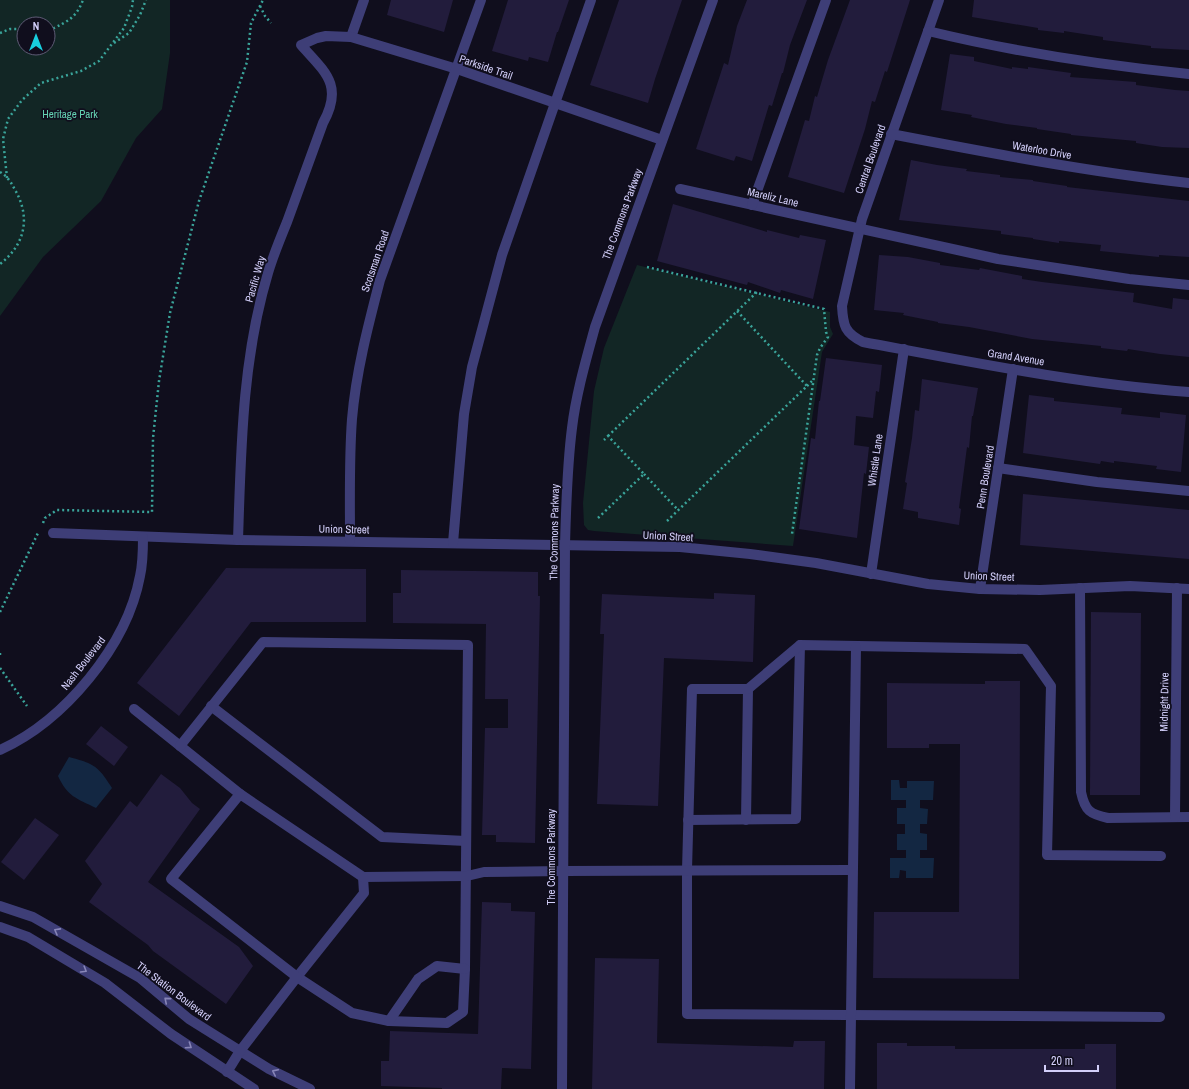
<svg xmlns="http://www.w3.org/2000/svg" width="1189" height="1089" font-family="'Archivo Narrow',sans-serif">
	<style>
		.green { fill: #122625; fill-rule: evenodd }
		.water { fill: #132742 }
		.building { fill: #221c3c }
		.lines { fill: none; stroke-linecap: round; stroke-linejoin: round }
		.path { stroke: #3aa49a; stroke-width: 2.5; stroke-dasharray: 2 3; stroke-linecap: butt }
		.minor { stroke: #3e3e77; stroke-width: 10 }
		.oneway { stroke: #8886b8 }
		.labels { text-anchor: middle; stroke-width: 3.5; stroke-linejoin: round; paint-order: stroke }
		.street-label { font-size: 11px; fill: #d3cffa; stroke: #100e1d }
		.park-label { font-size: 11px; fill: #64d1b3; stroke: #100e1d }
	</style>
	<rect width="100%" height="100%" fill="#100e1d"/>
	<!-- green -->
	<g class="green">
		<path d="M0 0H170V53L162 109 136 138 101 201 43 257 0 316ZM24 24H48V48H24Z"/>
		<polygon points="637,265 830,312 830,327 833,334 822,352 793,546 594,531 588,530 584,525 583,503 594,391 604,348"/>
	</g>
	<!-- water -->
	<g class="water">
		<path d="M69 757C95 764 98 766 112 788L96 808C76 798 68 797 58 776Z"/>
		<polygon points="891,780 899,780 900,788 907,788 907,781 934,781 933,800 920,800 920,808 928,809 927,824 920,824 920,833 927,834 927,850 920,850 920,858 934,858 933,878 906,878 906,871 900,870 899,878 890,878 890,858 906,858 906,850 897,850 897,834 905,834 905,824 897,824 897,808 906,808 906,800 891,800"/>
	</g>
	<!-- building -->
	<g class="building">
		<polygon points="391,0 453,0 444,32 387,15"/>
		<polygon points="508,0 569,0 558,32 557,32 548,62 529,57 528,61 492,51"/>
		<polygon points="619,0 682,0 655,79 648,103 590,85"/>
		<polygon points="747,0 807,0 790,45 783,73 782,73 772,106 769,105 752,161 736,156 734,161 696,149 724,63 728,65 737,26"/>
		<polygon points="850,0 910,0 887,72 885,71 875,102 872,101 865,129 844,193 788,177 805,120 809,121 815,96 817,97 828,60"/>
		<polygon points="974,0 1189,0 1189,50 1151,48 1151,46 1103,40 1103,37 1064,31 1064,33 1038,30 1038,28 972,17"/>
		<polygon points="950,54 974,57 974,61 1012,69 1012,67 1028,69 1028,67 1071,73 1070,77 1136,82 1136,85 1175,90 1189,91 1189,148 1162,147 1136,143 1136,141 1071,135 1071,134 1037,129 1037,128 1006,124 971,117 972,115 941,110"/>
		<polygon points="911,160 937,165 967,169 966,171 1000,175 1000,177 1033,180 1033,181 1067,186 1067,187 1189,201 1189,257 1159,255 1159,257 1100,251 1101,245 1059,241 1059,243 1033,239 1033,238 1001,234 1001,231 899,220"/>
		<polygon points="673,204 767,232 767,230 799,238 800,235 826,240 813,299 781,290 780,293 748,282 747,285 657,261"/>
		<polygon points="879,255 908,257 940,263 940,265 979,270 980,268 1022,276 1022,279 1042,282 1134,293 1133,302 1172,309 1173,298 1189,300 1189,357 1160,354 1128,349 1127,351 1101,348 1101,346 1032,339 969,327 938,323 938,322 903,315 904,313 874,310"/>
		<polygon points="826,358 882,365 879,392 876,391 873,418 856,416 854,445 869,447 866,474 864,473 857,538 799,529 811,438 815,439 819,401 820,401"/>
		<polygon points="922,379 978,388 973,416 972,416 969,448 967,447 959,508 961,509 959,525 918,518 918,512 903,509 907,483 905,482 912,438 915,410 919,411"/>
		<polygon points="1029,395 1054,398 1054,401 1122,408 1121,414 1160,418 1160,412 1186,415 1181,472 1156,469 1157,466 1114,461 1114,463 1101,461 1100,464 1023,453"/>
		<polygon points="1023,494 1189,510 1189,559 1020,545"/>
		<polygon points="226,568 366,569 366,622 251,622 179,716 137,683"/>
		<polygon points="401,570 538,572 538,596 540,596 535,843 496,842 496,835 482,835 485,728 508,728 508,699 485,699 486,624 393,623 393,593 401,593"/>
		<polygon points="714,593 755,595 753,662 664,658 658,806 597,804 604,634 600,634 602,594 714,599"/>
		<polygon points="1091,612 1141,613 1140,795 1090,795"/>
		<polygon points="985,681 1020,681 1019,979 873,978 874,912 959,912 960,744 929,744 929,748 887,748 887,683 985,684"/>
		<polygon points="101,726 128,747 114,766 86,744"/>
		<polygon points="161,774 180,788 192,803 200,809 148,882 239,947 253,966 226,1004 153,951 148,945 89,902 102,884 85,861 130,801 137,807"/>
		<polygon points="35,818 59,835 24,880 1,862"/>
		<polygon points="482,902 511,903 511,911 535,912 531,1069 502,1068 501,1089 442,1089 442,1088 381,1086 381,1061 389,1061 390,1031 478,1034"/>
		<polygon points="595,958 659,959 657,1043 793,1047 794,1041 825,1041 824,1089 592,1089"/>
		<polygon points="877,1043 907,1043 907,1046 955,1046 955,1049 1085,1049 1085,1044 1116,1044 1116,1089 877,1089"/>
	</g>
	<g class="lines">
		<!-- path -->
		<g class="path">
			<polyline points="260,6 265,16 271,23"/>
			<path d="M48 29H52C68 21 76 18 83 0"/>
			<polyline points="0,33 10,29 24,29"/>
			<polyline points="114,43 129,33 140,15 146,0"/>
			<path d="M0 172C6 175 11 182 14 188 31 216 26 244 0 264"/>
			<polyline points="7,178 3,139 8,119 22,100 41,83 81,71 99,61 124,28 132,7 133,0"/>
			<polyline points="647,267 824,309 826,332 828,337 820,348 817,355 792,534"/>
			<polyline points="807,386 814,379"/>
			<polyline points="608,436 757,292"/>
			<polyline points="644,474 678,510"/>
			<polyline points="598,518 644,474 608,436 604,440"/>
			<polyline points="667,521 807,386 737,311"/>
			<polyline points="43,523 45,518 57,510 152,512 153,438 159,381 170,313 199,201 247,62 251,23 263,0"/>
			<polyline points="0,612 38,533"/>
			<polyline points="0,653 0,655"/>
			<polyline points="0,668 27,706"/>
		</g>
		<!-- minor -->
		<g class="minor">
			<path d="M939 0 868 202 862 219 842 306C843 326 845 333 863 342 971 362 1079 384 1189 392"/>
			<path d="M928 31C1014 52 1101 65 1189 74"/>
			<polyline points="351,37 364,0"/>
			<path d="M891 134C990 153 1089 172 1189 183"/>
			<polyline points="680,189 998,259 1129,279 1189,285"/>
			<polyline points="752,205 826,0"/>
			<polyline points="998,468 1097,482 1189,491"/>
			<polyline points="53,533 238,540 680,547 750,554 816,563 928,584 980,589 1040,590 1130,586 1189,589"/>
			<path d="M238 540C241 450 242 359 268 273 273 256 280 239 287 222 299 189 311 156 323 123 344 85 325 72 301 45L317 38 326 36 351 37 457 69 662 140"/>
			<path d="M350 541C350 500 349 459 352 419 356 372 368 326 380 280L481 0"/>
			<polyline points="453,543 464,414 472,367 502,255 591,0"/>
			<polyline points="871,574 904,349"/>
			<path d="M1080 588 1081 792C1085 811 1090 814 1108 818L1189 817"/>
			<polyline points="980,589 1013,369"/>
			<polyline points="211,706 382,837 466,841"/>
			<polyline points="134,709 240,794"/>
			<polyline points="180,746 263,642 468,645 465,969 463,1012 447,1023 389,1021 352,1013 297,977 364,893 363,877"/>
			<path d="M0 750C64 721 127 646 140 576 143 563 143 550 143 537"/>
			<polyline points="1175,817 1177,588"/>
			<polyline points="688,820 796,819 800,645"/>
			<polyline points="746,820 748,689"/>
			<polyline points="0,906 33,917 140,978 189,1019 269,1069 310,1089"/>
			<polyline points="0,927 28,937 105,983 171,1034 254,1089"/>
			<polyline points="1160,1017 687,1014 687,870 692,689 748,689 800,645 1025,649 1051,686 1047,855 1161,856"/>
			<polyline points="389,1021 418,979 437,966 465,969"/>
			<polyline points="227,1072 240,1051 297,977 171,879 240,794 363,877 467,876 484,872 563,871 852,870"/>
			<path d="M562 1089 565 545C566 506 567 467 572 428 576 394 586 360 595 327L713 0"/>
			<polyline points="850,1089 856,647"/>
		</g>
	</g>
	<!-- one-way arrows -->
	<defs><path id="oneway-chevron" d="M-2-3.5L2.5 0L-2 3.5" fill="none" stroke-width="1.6" stroke-linecap="round" stroke-linejoin="round"/></defs>
	<g class="oneway">
		<use href="#oneway-chevron" transform="translate(57 931) rotate(-151)"/>
		<use href="#oneway-chevron" transform="translate(84 970) rotate(31)"/>
		<use href="#oneway-chevron" transform="translate(167 1000) rotate(-140)"/>
		<use href="#oneway-chevron" transform="translate(189 1046) rotate(34)"/>
		<use href="#oneway-chevron" transform="translate(275 1072) rotate(-154)"/>
	</g>
	<g class="labels">
		<!-- street labels -->
		<g class="street-label">
			<text transform="translate(486 67) rotate(19)" y="4">Parkside Trail</text>
			<text transform="translate(1042 150) rotate(10)" y="4">Waterloo Drive</text>
			<text transform="translate(870 159) rotate(-71)" y="4">Central Boulevard</text>
			<text transform="translate(773 197) rotate(13)" y="4">Mareliz Lane</text>
			<text transform="translate(622 214) rotate(-70)" y="4">The Commons Parkway</text>
			<text transform="translate(375 261) rotate(-71)" y="4">Scotsman Road</text>
			<text transform="translate(255 279) rotate(-74)" y="4">Pacific Way</text>
			<text transform="translate(1016 357) rotate(9)" y="4">Grand Avenue</text>
			<text transform="translate(875 460) rotate(-82)" y="4">Whistle Lane</text>
			<text transform="translate(985 477) rotate(-81)" y="4">Penn Boulevard</text>
			<text transform="translate(344 529) rotate(1)" y="4">Union Street</text>
			<text transform="translate(554 532) rotate(-89)" y="4">The Commons Parkway</text>
			<text transform="translate(668 536) rotate(3)" y="4">Union Street</text>
			<text transform="translate(989 576) rotate(2)" y="4">Union Street</text>
			<text transform="translate(83 663) rotate(-52)" y="4">Nash Boulevard</text>
			<text transform="translate(1164 702) rotate(-89)" y="4">Midnight Drive</text>
			<text transform="translate(551 857) rotate(-90)" y="4">The Commons Parkway</text>
			<text transform="translate(174 991) rotate(37)" y="4">The Station Boulevard</text>
		</g>
		<!-- park labels -->
		<g class="park-label">
			<text x="70" y="118">Heritage Park</text>
		</g>
	</g>
	<!-- north arrow -->
	<g transform="translate(36 36)"><circle r="19" fill="#100e1d" stroke="#5e5b75"/>
	<path d="M0-3L7 15L0 10L-7 15Z" fill="#18cfde"/>
	<text y="-6" font-size="11" font-weight="bold" text-anchor="middle" fill="#d3cffa">N</text>
	</g>
	<!-- scale -->
	<path d="M1045 1065v6h53v-6" fill="none" stroke="#d3cffa" stroke-width="2"/>
	<text x="1051" y="1065" font-size="12" fill="#d3cffa" stroke="#100e1d" stroke-width="3" paint-order="stroke">20 m</text>
</svg>
